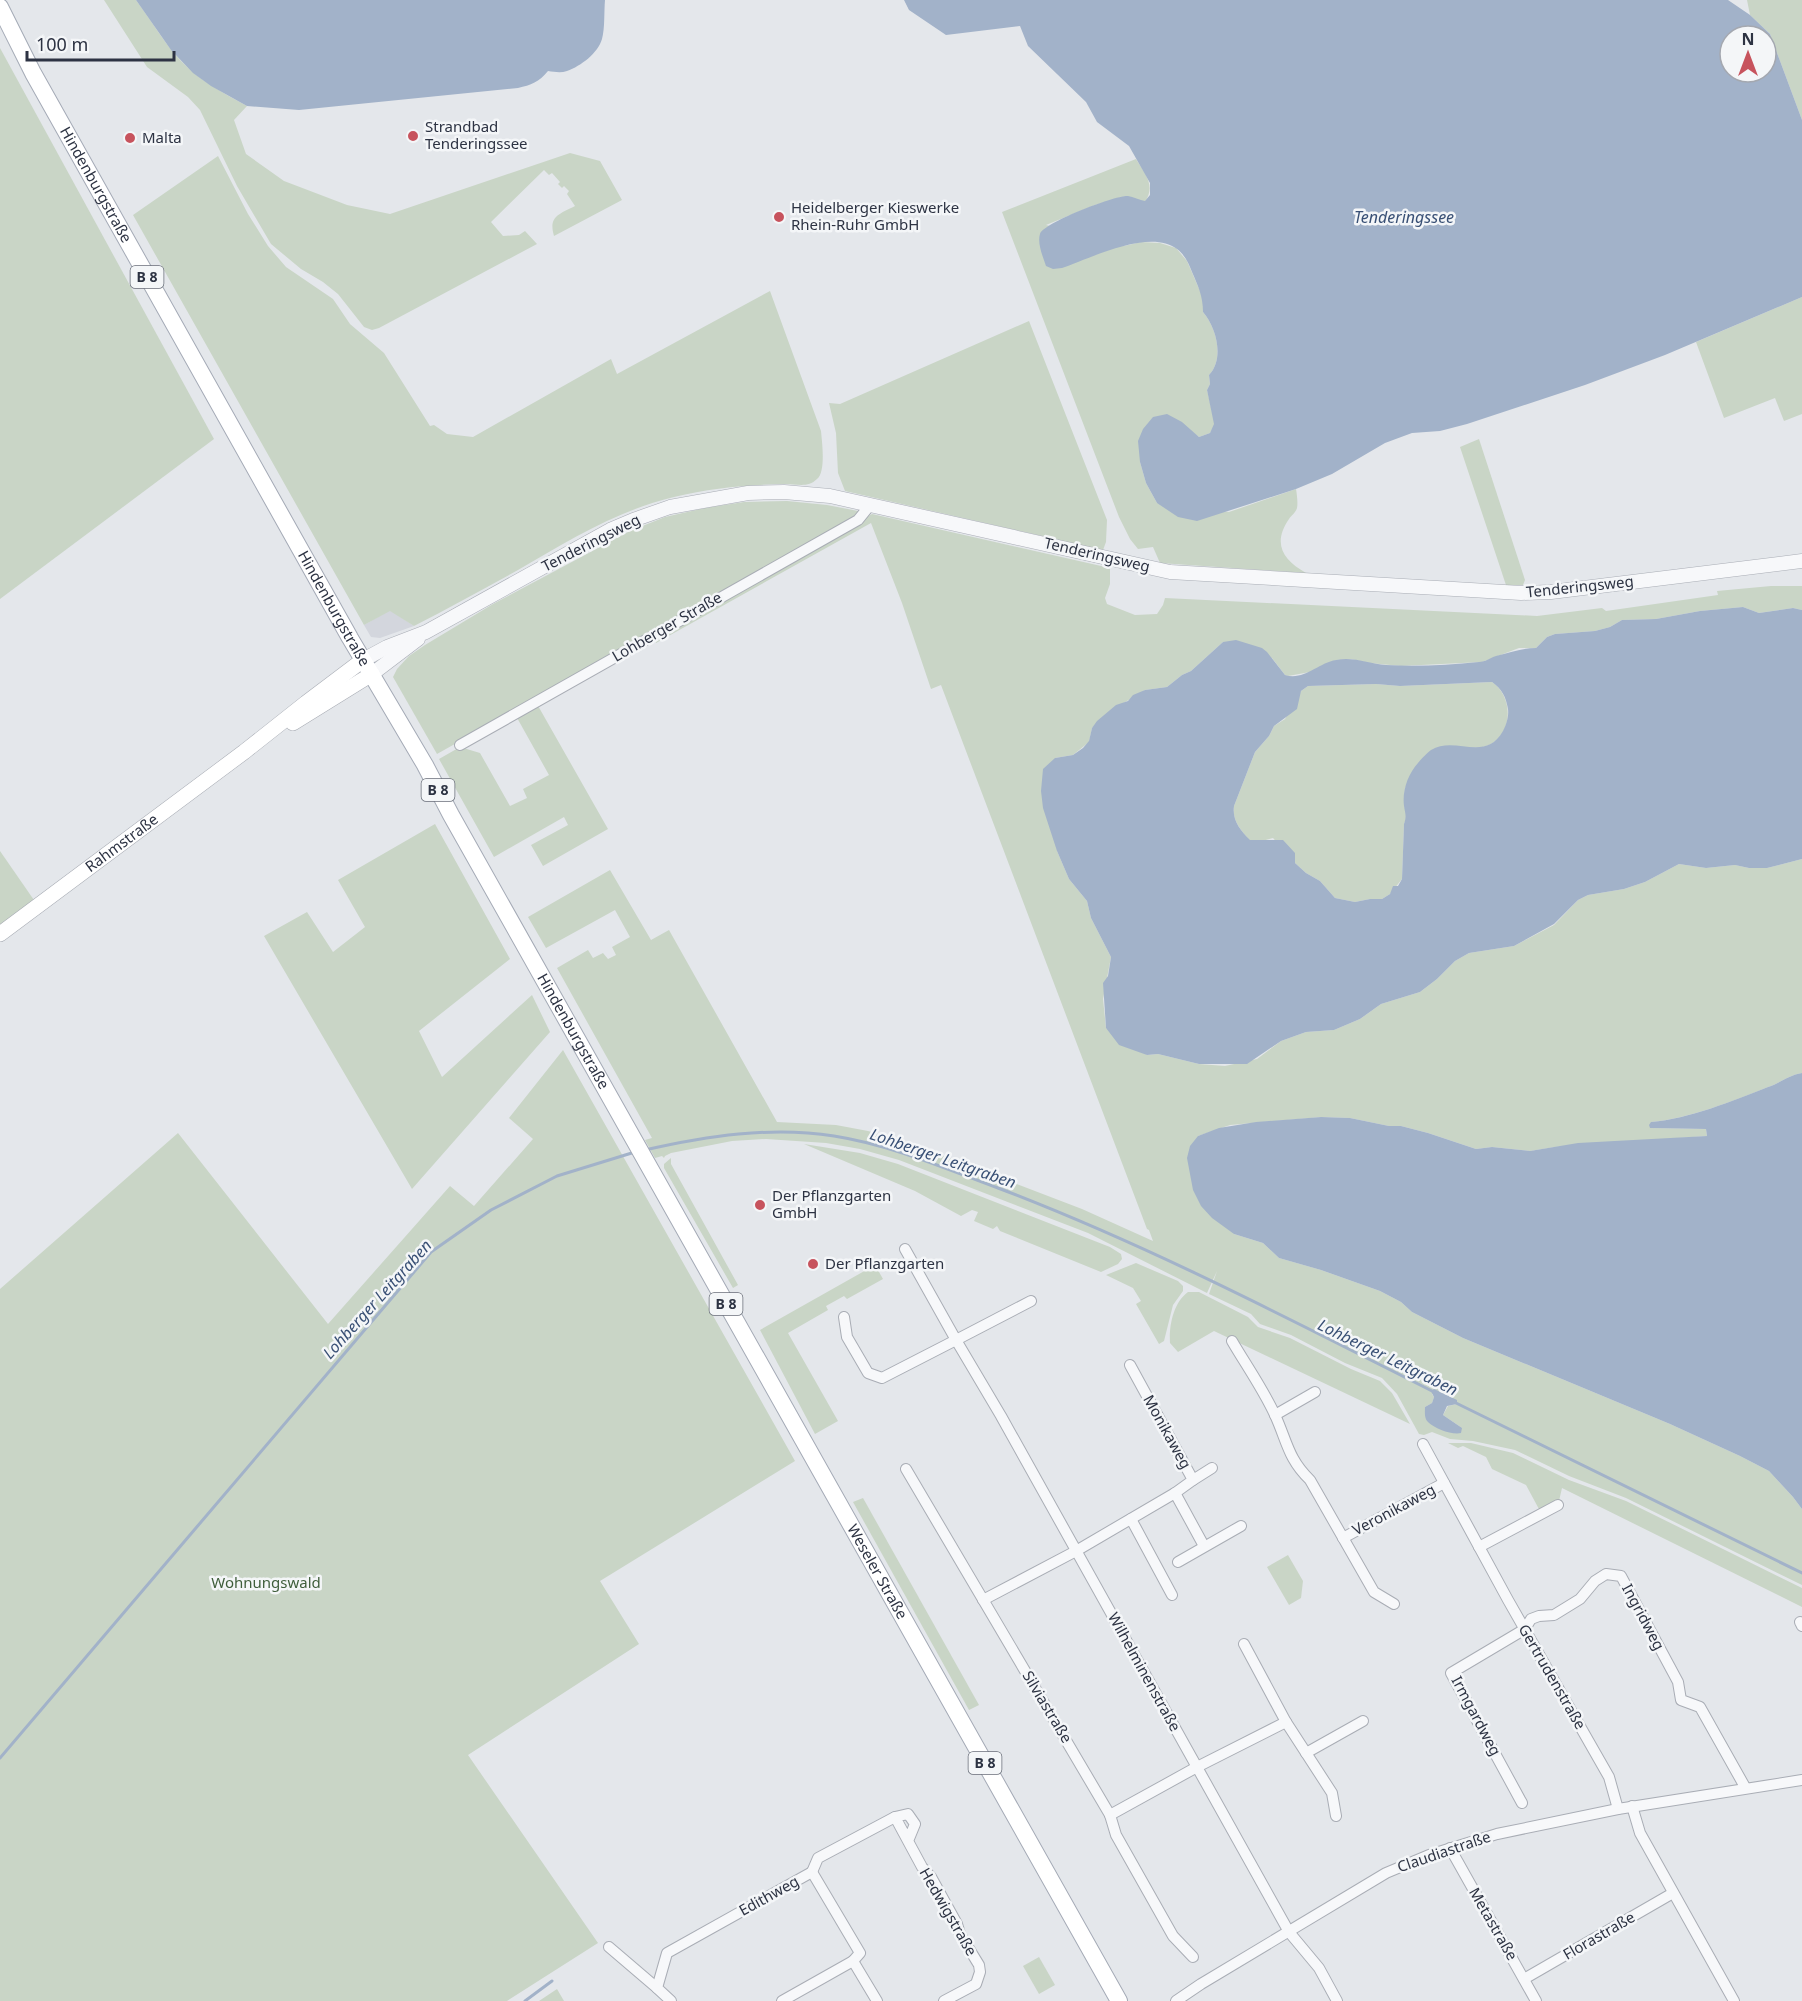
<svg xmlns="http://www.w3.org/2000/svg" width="1802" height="2001" font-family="'Noto Sans',sans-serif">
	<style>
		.built { fill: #d3d6dd }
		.green { fill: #c9d5c6; fill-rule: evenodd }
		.water { fill: #a2b2c9; fill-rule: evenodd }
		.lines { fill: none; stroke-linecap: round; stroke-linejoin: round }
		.stream { stroke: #a2b2c9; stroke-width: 3 }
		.minor-casing { stroke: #a9adb5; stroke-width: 12 }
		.tertiary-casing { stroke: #a9adb5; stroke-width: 15 }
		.secondary-casing { stroke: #a9adb5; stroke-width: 16 }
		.primary-casing { stroke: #a4aab6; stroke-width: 18 }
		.minor { stroke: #f7f8fa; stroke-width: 10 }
		.tertiary { stroke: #f7f8fa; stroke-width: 14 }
		.secondary { stroke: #fff; stroke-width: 15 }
		.primary { stroke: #fff; stroke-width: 16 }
		.poi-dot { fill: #c7535d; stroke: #f4f6f8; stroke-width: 2 }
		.labels { text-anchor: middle; stroke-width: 5; stroke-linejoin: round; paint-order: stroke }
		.shield { fill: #f4f6f8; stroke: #696e79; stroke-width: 1.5 }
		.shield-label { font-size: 14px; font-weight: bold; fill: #2d3343 }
		.poi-label { font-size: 15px; fill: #2d3343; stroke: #f4f6f8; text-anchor: start }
		.street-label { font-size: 15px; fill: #2d3343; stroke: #f4f6f8 }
		.park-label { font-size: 15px; fill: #3f5e3b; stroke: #f4f6f8 }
		.water-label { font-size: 16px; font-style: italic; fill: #395075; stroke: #f4f6f8 }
	</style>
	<rect width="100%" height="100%" fill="#e4e7eb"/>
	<!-- built -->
	<polygon class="built" points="390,610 414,626 380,638 371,637 364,625"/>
	<!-- green -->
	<g class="green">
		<path d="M104 0H136C151 20 164 43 181 61 199 80 223 93 247 106L234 120 246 154 284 181 347 205 390 214 570 153 600 161 622 200 554 236C548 216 560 214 575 206L567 194 569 191 564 186 562 188 558 184 560 182 552 173 549 175 544 170 491 222 503 236 519 235 525 231 537 244 379 328 372 330 364 327 338 294 323 282 301 269 271 244 237 186 200 110 188 97 147 67Z"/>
		<polygon points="1747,0 1802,0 1802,120 1770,34 1750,15"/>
		<polygon points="0,48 214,439 0,599"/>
		<path d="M218 156 248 214 268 246 286 267 333 299 350 324 384 353 430 426 434 425 447 434 473 437 611 359 617 374 770 291 821 431C822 442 826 472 817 479 807 489 795 483 782 484 745 485 710 488 674 497 618 510 568 541 518 570 484 589 449 608 414 626L390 611 364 625 133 215Z"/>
		<path d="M1136 159C1145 174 1156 185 1145 202L1126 196 1095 205 1046 225 1124 246 1141 242 1160 243 1176 248 1187 261 1203 298V312C1216 327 1225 358 1209 375L1210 384 1207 390 1215 424 1210 433 1199 437 1191 431 1140 462 1146 483 1157 503 1229 512 1296 489C1297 495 1298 503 1297 508 1296 512 1291 516 1289 519 1272 544 1283 560 1306 573L1160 563 1153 547 1138 549 1130 539 1119 517 1002 212Z"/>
		<polygon points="1802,297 1802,414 1784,421 1775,398 1724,418 1696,342"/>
		<polygon points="1029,321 1107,520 1106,542 1103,550 845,491 838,473 836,433 829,403 840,404"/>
		<polygon points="1479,439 1525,580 1523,585 1506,585 1460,447"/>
		<polygon points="787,501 827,505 858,511 858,516 854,520 437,754 393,677 397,669 409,656 425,645 493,604 630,531 665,517 705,508 744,502"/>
		<path d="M872 514 1110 568V584L1105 598 1107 604 1135 615 1157 614 1163 605 1165 598 1537 616 1602 608 1606 611 1718 595 1717 591 1771 586H1802V610L1793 608 1759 613 1743 607 1700 611 1656 619 1622 620 1610 627 1595 631 1555 634 1547 637 1536 648H1519L1482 662 1401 666 1369 663 1351 659 1336 660 1310 672 1288 676 1285 675 1272 658 1223 642 1191 671 1182 675 1167 687 1145 690 1122 704 1092 728 1089 742 1073 755 1055 758 1057 851 1069 879 1087 901 1091 918 1111 957 1103 999 1106 1028 1147 1055 1158 1054 1199 1064 1225 1066 1257 1059 1281 1041 1306 1032 1334 1030 1360 1019 1381 1004 1420 992 1437 979 1455 961 1469 953 1514 946 1554 925 1578 900 1588 895 1624 889 1645 882 1679 864 1706 868 1735 865 1749 868H1767L1802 859V1073C1789 1075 1780 1083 1768 1087 1733 1101 1688 1119 1651 1122V1128L1706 1129 1707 1136 1555 1147 1530 1151 1492 1147 1476 1149 1428 1133 1401 1126H1389L1350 1118 1321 1117 1230 1125 1198 1136 1234 1234 1263 1243 1279 1258 1321 1270 1380 1291 1401 1302 1412 1312 1463 1338 1670 1424 1740 1456 1769 1471 1793 1497 1802 1509V1585L1626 1498 1569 1476 1515 1450 1473 1441 1450 1439 1432 1432 1424 1435 1419 1434 1397 1394 1382 1378 1345 1363 1291 1335 1260 1324 1251 1314 1209 1294 1217 1271 1207 1293 1088 1233 899 1160 860 1149 826 1143 766 1139 732 1141 671 1153 665 1156 664 1158 662 1156 655 1158 645 1140 652 1138 557 968 588 950 593 958 603 953 608 959 616 955 612 947 630 937 615 910 546 948 528 917 610 870 651 940 669 930 777 1122 836 1125 868 1131 910 1143 1082 1209 1153 1241 1149 1230 1147 1229 941 685 931 689 902 603 871 523 656 643 655 637ZM1432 1394 1457 1404 1448 1406 1443 1415 1462 1428 1425 1407 1432 1403 1434 1397Z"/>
		<path d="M1492 682C1513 696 1514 733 1489 745 1478 750 1464 747 1452 746L1405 788 1404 804 1407 817 1404 824 1402 879 1390 894 1382 899H1370L1355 902 1335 898 1320 881 1306 873 1295 863 1273 838 1262 841 1249 840C1240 829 1232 820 1234 806L1255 752 1269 736 1274 726 1285 719 1301 691 1308 686 1376 684 1400 686Z"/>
		<polygon points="537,704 608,829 543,866 531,845 568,825 564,817 494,857 439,759 460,747 480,753 510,806 527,798 523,789 549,775 516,716"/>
		<polygon points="435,824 510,959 419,1031 442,1077 532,995 550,1032 412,1189 264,936 307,912 333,952 365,927 338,880"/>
		<polygon points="0,851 36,903 0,928"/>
		<polygon points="563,1050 795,1461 600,1581 639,1644 468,1755 598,1943 507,2001 0,2001 0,1289 178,1133 328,1324 450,1186 474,1206 533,1139 509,1118"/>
		<polygon points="804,1144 860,1153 898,1164 1110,1247 1121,1254 1122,1259 1118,1264 1101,1272 1000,1231 997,1226 993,1229 974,1221 978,1212 972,1210 961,1216 915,1191"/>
		<polygon points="671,1158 671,1164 738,1285 733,1288 664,1168 664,1164"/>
		<polygon points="1136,1263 1178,1281 1183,1286 1183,1291 1173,1305 1164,1341 1159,1344 1136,1304 1141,1301 1133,1288 1106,1275"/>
		<polygon points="875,1265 883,1279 847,1299 844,1296 826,1306 828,1310 788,1333 838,1421 815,1434 760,1330"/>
		<path d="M1188 1292H1199L1248 1317 1258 1327 1290 1338 1351 1369 1380 1381 1392 1393 1410 1424 1214 1331 1178 1352 1170 1343C1169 1326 1173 1303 1188 1292Z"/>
		<polygon points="1448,1443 1471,1443 1513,1453 1569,1480 1626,1501 1802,1588 1802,1607 1562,1488 1559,1501 1540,1511 1526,1485 1492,1469 1486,1457 1463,1446 1458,1448"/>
		<polygon points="863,1498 979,1705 969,1710 853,1502"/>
		<polygon points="1288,1555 1303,1581 1301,1598 1289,1605 1267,1567"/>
		<polygon points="1039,1957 1055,1985 1039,1994 1023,1966"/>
		<polygon points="557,1989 564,2001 539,2001"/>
	</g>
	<!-- water -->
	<g class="water">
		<path d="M136 0H605C604 10 605 29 602 39 598 53 581 66 567 71 561 73 555 72 548 71 539 82 531 85 518 88L299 110 247 106 211 86 193 73 171 50Z"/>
		<path d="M904 0H1728L1750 15 1770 34 1802 120V297L1665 355 1585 385 1467 424 1440 431 1412 433 1385 443 1332 474 1296 489 1197 521 1178 517 1157 503 1146 483 1140 462 1138 441 1143 429 1153 417 1167 414 1182 422 1199 437 1210 433 1214 424 1207 390 1210 384 1209 375C1225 358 1216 327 1203 312 1203 296 1198 286 1192 272 1189 264 1185 255 1177 249 1150 228 1091 258 1062 268L1053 269 1046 266C1043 257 1037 243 1040 234 1043 223 1115 195 1128 196 1133 197 1140 200 1145 201L1150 195V183L1129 146 1097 122 1086 102 1028 46 1020 26 946 35 909 10ZM1730 36H1766V72H1730Z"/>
		<path d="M1743 607 1759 613 1793 608 1802 610V859L1767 868H1749L1735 865 1706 868 1679 864 1645 882 1624 889 1588 895 1578 900 1554 924 1514 946 1469 953 1455 961 1437 979 1420 992 1381 1004 1360 1019 1334 1030 1306 1032 1281 1041 1247 1064H1199L1158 1054 1147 1055 1119 1045 1106 1028 1103 983 1108 976 1111 957 1091 918 1087 901 1069 879 1057 851 1043 808 1041 791 1043 769 1055 758 1073 755 1083 748 1089 741 1092 728 1097 721 1116 705 1128 701 1133 695 1145 690 1167 687 1182 675 1191 671 1223 642 1236 640 1262 648 1267 652 1285 675C1304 681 1318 663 1336 660 1353 656 1370 664 1386 665 1416 667 1448 665 1479 662 1485 662 1490 658 1496 656 1510 653 1521 648 1536 648L1547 637 1555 634 1595 631 1610 627 1622 620 1656 619 1700 611ZM1492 682C1502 689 1506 697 1508 709 1509 717 1506 725 1503 731 1485 763 1455 735 1431 750 1427 753 1421 759 1418 763 1408 774 1402 791 1404 806 1405 813 1407 816 1404 824L1402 879 1398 886H1393L1390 894 1382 899H1370L1355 902 1335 898 1320 881 1306 873 1295 863V853L1283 840H1250C1240 830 1232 820 1234 806L1255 752 1269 736 1274 726 1297 709 1301 691 1308 686 1376 684 1400 686Z"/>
		<path d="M1802 1073V1509L1793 1497 1769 1471 1740 1456 1670 1424 1463 1338 1412 1312 1401 1302 1380 1291 1321 1270 1279 1258 1263 1243 1234 1234 1212 1218 1201 1206 1193 1190 1187 1158 1190 1146 1198 1136 1219 1128 1256 1122 1321 1117 1350 1118 1389 1126H1401L1428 1133 1476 1149 1492 1147 1530 1151 1578 1143 1707 1136 1706 1129 1650 1128 1649 1125 1651 1122C1689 1119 1732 1101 1768 1087 1780 1083 1789 1075 1802 1073Z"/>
		<path d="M1434 1389 1457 1400V1404L1447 1406 1443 1415 1462 1428 1461 1433C1452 1435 1435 1429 1428 1422 1424 1418 1425 1412 1425 1407L1432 1403 1434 1397 1431 1391Z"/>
	</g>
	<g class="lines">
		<!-- stream -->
		<g class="stream">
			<path d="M645 1150C706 1136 771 1126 834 1136 891 1145 944 1168 998 1188 1148 1245 1291 1320 1434 1392"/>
			<polyline points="1454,1402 1802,1573"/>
			<polyline points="0,1758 431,1252 491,1210 557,1176 635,1152"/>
			<polyline points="525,2001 552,1981"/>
		</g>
		<defs>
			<g id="minor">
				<polyline points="460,745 858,520 871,504"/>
				<polyline points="1031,1301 956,1340 1001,1416 1289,1932 1319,1968 1337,2001"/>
				<polyline points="844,1317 847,1337 868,1373 882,1378 956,1340 905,1249"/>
				<path d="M1232 1341C1246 1365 1263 1389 1275 1415 1287 1441 1288 1459 1310 1480L1374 1592 1394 1604"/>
				<polyline points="1275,1415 1315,1392"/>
				<polyline points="1423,1444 1508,1600 1609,1777 1618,1809"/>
				<polyline points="906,1469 1110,1815 1116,1835 1173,1936 1193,1957"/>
				<polyline points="1193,1480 1212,1468"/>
				<polyline points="1175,1493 1204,1546"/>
				<polyline points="1131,1519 1172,1595"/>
				<polyline points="1343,1538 1444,1483"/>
				<polyline points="1479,1547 1558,1505"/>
				<polyline points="1178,1562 1241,1526"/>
				<polyline points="983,1600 1076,1551 1175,1493 1193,1480 1130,1365"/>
				<polyline points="1800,1622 1802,1626"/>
				<polyline points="1244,1644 1286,1722 1332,1793 1336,1816"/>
				<polyline points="1306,1753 1363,1721"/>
				<polyline points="1522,1803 1451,1673 1525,1629 1531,1619 1539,1616 1554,1615 1580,1599 1595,1581 1606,1574 1621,1576 1678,1682 1681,1700 1700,1707 1745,1787"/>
				<polyline points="1632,1806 1640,1833 1734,2001"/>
				<polyline points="1110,1815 1197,1767 1286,1722"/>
				<polyline points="908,1841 915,1824 908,1814 895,1817 922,1867 931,1877 957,1924 960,1934 979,1965 980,1972 976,1984 944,2001"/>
				<polyline points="1450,1848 1536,2001"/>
				<polyline points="812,1872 818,1858 895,1817"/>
				<polyline points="609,1947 657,1988"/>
				<polyline points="853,1961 877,2001"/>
				<polyline points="1524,1979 1673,1893"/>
				<polyline points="671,2001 657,1988 667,1953 812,1872 860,1953 853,1961 782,2001"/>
				<polyline points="1176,2001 1201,1984 1386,1873 1429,1855 1497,1834 1618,1809 1802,1780"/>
			</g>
			<g id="tertiary">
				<polyline points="363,660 387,647 426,632 610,530 636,519 670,507 748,493 784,492 830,496 1170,572 1521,593 1551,592 1802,561"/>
				<polyline points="372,674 418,639"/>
			</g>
			<g id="secondary">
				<polyline points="293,723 372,674"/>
				<path id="s1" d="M0 934 244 752 306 703 363 660"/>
			</g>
			<g id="primary">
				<path id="s2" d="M0 7 33 73 350 638 425 765 451 815C674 1210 896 1606 1119 2001"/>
			</g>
		</defs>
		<!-- minor casing -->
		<use href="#minor" class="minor-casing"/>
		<!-- tertiary casing -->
		<use href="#tertiary" class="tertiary-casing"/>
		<!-- secondary casing -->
		<use href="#secondary" class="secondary-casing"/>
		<!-- primary casing -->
		<use href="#primary" class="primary-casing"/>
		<!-- minor -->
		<use href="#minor" class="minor"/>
		<!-- tertiary -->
		<use href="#tertiary" class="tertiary"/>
		<!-- secondary -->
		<use href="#secondary" class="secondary"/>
		<!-- primary -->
		<use href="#primary" class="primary"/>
	</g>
	<!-- markers -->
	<g class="poi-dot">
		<circle cx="413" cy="136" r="6"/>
		<circle cx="130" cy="138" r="6"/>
		<circle cx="779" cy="217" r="6"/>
		<circle cx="760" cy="1205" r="6"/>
		<circle cx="813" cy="1264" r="6"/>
	</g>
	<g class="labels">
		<!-- shield labels -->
		<g class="shield">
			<rect x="130.5" y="266" width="33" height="22" rx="4.5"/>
			<rect x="421.5" y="779" width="33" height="22" rx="4.5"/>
			<rect x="709.5" y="1293" width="33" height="22" rx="4.5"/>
			<rect x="968.5" y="1752" width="33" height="22" rx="4.5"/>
		</g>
		<g class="shield-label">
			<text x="147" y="282">B 8</text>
			<text x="438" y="795">B 8</text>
			<text x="726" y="1309">B 8</text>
			<text x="985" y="1768">B 8</text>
		</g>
		<!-- poi labels -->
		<g class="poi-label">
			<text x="425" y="132">Strandbad<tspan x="425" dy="17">Tenderingssee</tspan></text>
			<text x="142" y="143">Malta</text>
			<text x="791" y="213">Heidelberger Kieswerke<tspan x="791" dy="17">Rhein-Ruhr GmbH</tspan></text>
			<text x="772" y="1201">Der Pflanzgarten<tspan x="772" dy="17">GmbH</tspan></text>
			<text x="825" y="1269">Der Pflanzgarten</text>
		</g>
		<!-- street labels -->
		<g class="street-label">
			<text dy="5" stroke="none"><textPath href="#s2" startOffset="202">Hindenburgstraße</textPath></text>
			<text transform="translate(591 543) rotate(-27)" y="5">Tenderingsweg</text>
			<text transform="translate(1097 555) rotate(13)" y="5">Tenderingsweg</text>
			<text transform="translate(1580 587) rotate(-6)" y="5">Tenderingsweg</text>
			<text dy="5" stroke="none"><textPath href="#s2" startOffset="688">Hindenburgstraße</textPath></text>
			<text transform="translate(667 627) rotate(-30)" y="5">Lohberger Straße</text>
			<text dy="5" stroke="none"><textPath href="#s1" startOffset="152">Rahmstraße</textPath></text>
			<text dy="5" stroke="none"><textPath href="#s2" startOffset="1174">Hindenburgstraße</textPath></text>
			<text transform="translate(1167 1432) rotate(61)" y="5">Monikaweg</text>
			<text transform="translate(1394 1510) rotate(-28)" y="5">Veronikaweg</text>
			<text dy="5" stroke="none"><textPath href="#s2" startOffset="1794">Weseler Straße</textPath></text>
			<text transform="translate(1643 1617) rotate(62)" y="5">Ingridweg</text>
			<text transform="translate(1144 1672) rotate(61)" y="5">Wilhelminenstraße</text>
			<text transform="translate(1552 1677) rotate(60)" y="5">Gertrudenstraße</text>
			<text transform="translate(1047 1707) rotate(59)" y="5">Silviastraße</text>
			<text transform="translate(1476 1716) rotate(62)" y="5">Irmgardweg</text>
			<text transform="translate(1444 1852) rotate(-19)" y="5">Claudiastraße</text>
			<text transform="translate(769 1896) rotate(-29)" y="5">Edithweg</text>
			<text transform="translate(948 1912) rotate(60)" y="5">Hedwigstraße</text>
			<text transform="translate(1493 1924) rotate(60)" y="5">Metastraße</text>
			<text transform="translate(1599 1936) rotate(-30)" y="5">Florastraße</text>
		</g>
		<!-- park labels -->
		<g class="park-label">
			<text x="266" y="1588">Wohnungswald</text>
		</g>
		<!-- water labels -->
		<g class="water-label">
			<text x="1404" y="223">Tenderingssee</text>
			<text transform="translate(943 1158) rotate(19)" y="6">Lohberger Leitgraben</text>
			<text transform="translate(377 1299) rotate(-48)" y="6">Lohberger Leitgraben</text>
			<text transform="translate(1388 1357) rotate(26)" y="6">Lohberger Leitgraben</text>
		</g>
	</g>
	<!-- north arrow -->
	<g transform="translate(1748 54)"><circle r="28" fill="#f4f6f8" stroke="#a4a8b0" stroke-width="1.5"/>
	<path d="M0-4.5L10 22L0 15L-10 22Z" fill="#c7535d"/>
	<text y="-9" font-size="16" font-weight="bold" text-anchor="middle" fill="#2d3343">N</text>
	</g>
	<!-- scale -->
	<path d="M27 51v9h147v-9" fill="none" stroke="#2d3343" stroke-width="3"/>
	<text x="36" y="51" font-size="18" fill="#2d3343" stroke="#f4f6f8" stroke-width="4.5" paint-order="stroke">100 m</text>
</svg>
